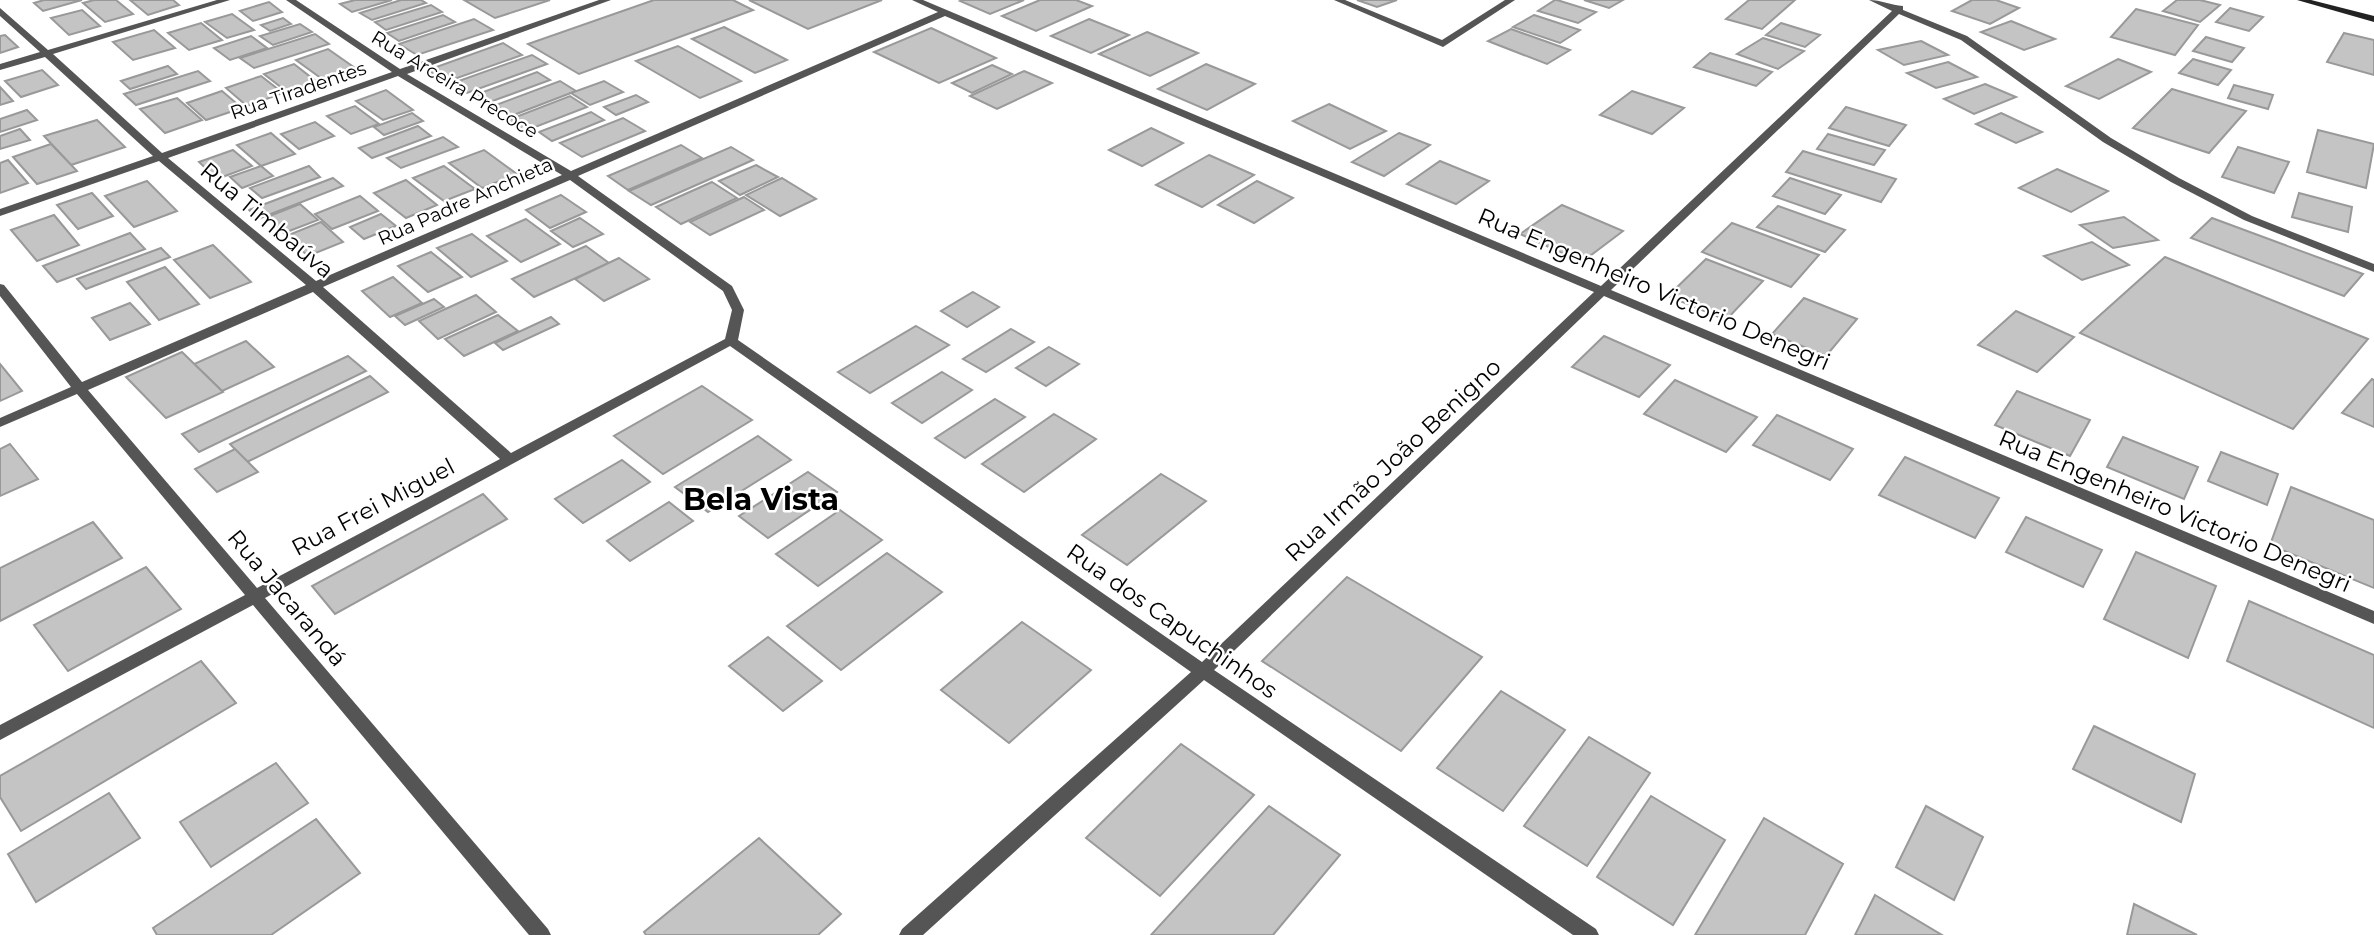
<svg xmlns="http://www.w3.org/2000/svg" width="2374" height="935" font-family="Montserrat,sans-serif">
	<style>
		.building { fill: #c4c4c4; stroke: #999; stroke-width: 2 }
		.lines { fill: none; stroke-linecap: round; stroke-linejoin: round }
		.minor { fill: #555; fill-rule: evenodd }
		.secondary { fill: #222; fill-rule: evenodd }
		.labels { text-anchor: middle; stroke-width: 5; stroke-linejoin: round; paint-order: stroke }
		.far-street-label { font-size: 19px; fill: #000; stroke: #fff }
		.street-label { font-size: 23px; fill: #000; stroke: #fff }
		.district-label { font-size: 30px; font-weight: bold; fill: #000; stroke: #fff }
	</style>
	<rect width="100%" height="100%" fill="#fff"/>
	<!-- building -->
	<g class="building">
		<polygon points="44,0 82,0 43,11 34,3"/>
		<polygon points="94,0 116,0 133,14 105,22 83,3"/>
		<polygon points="130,0 173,0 179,5 148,15"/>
		<polygon points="355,0 392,0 352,12 340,4"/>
		<polygon points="401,0 421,0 426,3 372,20 360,13"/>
		<polygon points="464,0 550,0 495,18"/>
		<polygon points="654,0 733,0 753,10 579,74 528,44"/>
		<polygon points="749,0 882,0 808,29"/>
		<polygon points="962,0 1024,0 990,14 960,1"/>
		<polygon points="1040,0 1076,0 1092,6 1036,31 1002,16"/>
		<polygon points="1357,0 1397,0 1377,7"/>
		<polygon points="1555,0 1557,0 1596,12 1578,23 1538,11"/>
		<polygon points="1584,0 1623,0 1609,8"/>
		<polygon points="1749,0 1795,0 1762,29 1726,19"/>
		<polygon points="1972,0 1996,0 2019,8 1990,24 1952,11"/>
		<polygon points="2177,0 2200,0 2220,5 2200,22 2163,11"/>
		<polygon points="269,2 282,12 253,21 240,11"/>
		<polygon points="431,5 442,12 386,30 375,22"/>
		<polygon points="2230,8 2263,17 2249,31 2216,22"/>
		<polygon points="2136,9 2198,25 2175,55 2111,37"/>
		<polygon points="82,10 100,26 69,35 51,18"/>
		<polygon points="232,14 254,30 227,38 205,22"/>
		<polygon points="443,15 455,22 399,41 387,33"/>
		<polygon points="1534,15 1580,30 1560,43 1513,27"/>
		<polygon points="283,18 291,24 270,31 261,25"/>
		<polygon points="474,19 493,30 417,55 399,44"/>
		<polygon points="1089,19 1129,35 1091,53 1051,36"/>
		<polygon points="2011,21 2055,39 2024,50 1981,32"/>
		<polygon points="201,23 222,40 189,50 168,33"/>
		<polygon points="1781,23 1820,35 1805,47 1766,35"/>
		<polygon points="300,24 312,32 273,45 260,36"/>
		<polygon points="724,27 787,60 755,73 692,39"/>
		<polygon points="931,28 996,58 939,83 874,52"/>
		<polygon points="1511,29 1570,50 1547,64 1488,41"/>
		<polygon points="154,30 175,48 133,60 113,42"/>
		<polygon points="1147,32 1198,53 1150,76 1099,54"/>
		<polygon points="2344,33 2374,40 2374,75 2327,62"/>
		<polygon points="315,34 329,44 254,68 240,58"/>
		<polygon points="5,35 18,47 0,53 0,36"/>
		<polygon points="251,36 267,48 230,60 214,48"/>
		<polygon points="2206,37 2244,48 2232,62 2193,51"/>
		<polygon points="1763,38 1804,51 1778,69 1737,54"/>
		<polygon points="1921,41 1948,55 1904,65 1878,50"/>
		<polygon points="503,43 522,55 446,82 428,70"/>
		<polygon points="678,46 741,81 700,98 636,61"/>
		<polygon points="328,49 355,68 322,79 296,60"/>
		<polygon points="1710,53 1772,72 1756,86 1694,67"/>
		<polygon points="532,55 547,64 467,93 453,83"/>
		<polygon points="2118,59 2151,72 2099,99 2066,86"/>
		<polygon points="2193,59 2231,70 2218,85 2179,73"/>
		<polygon points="1948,62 1977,77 1936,88 1907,73"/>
		<polygon points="294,64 317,82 287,92 264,74"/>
		<polygon points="1206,64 1255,84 1207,110 1158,89"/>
		<polygon points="992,65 1012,74 972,93 952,83"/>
		<polygon points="168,66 177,74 130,89 121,81"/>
		<polygon points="42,70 58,85 21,97 5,81"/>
		<polygon points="198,71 210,81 136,105 124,94"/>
		<polygon points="1024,71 1052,83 997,109 970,96"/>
		<polygon points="537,72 550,80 490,102 478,94"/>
		<polygon points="261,76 283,93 247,106 226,88"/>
		<polygon points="560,81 576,91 511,116 496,105"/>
		<polygon points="604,81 623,92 590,105 571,93"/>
		<polygon points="1985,84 2016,97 1974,114 1944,99"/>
		<polygon points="2234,85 2273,95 2268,109 2228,98"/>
		<polygon points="0,87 13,101 0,105"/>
		<polygon points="2172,89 2246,111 2209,153 2133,128"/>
		<polygon points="386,90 413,110 383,120 356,101"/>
		<polygon points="222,91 242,108 206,120 187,103"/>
		<polygon points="1632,91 1684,108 1652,134 1600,115"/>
		<polygon points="636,95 648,102 616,115 604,107"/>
		<polygon points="570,96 587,107 525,131 508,120"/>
		<polygon points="177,98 202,120 165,133 140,109"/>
		<polygon points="1329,104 1386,131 1350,149 1293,121"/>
		<polygon points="355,106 379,124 351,134 327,116"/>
		<polygon points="1846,107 1906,125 1889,146 1829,128"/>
		<polygon points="27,110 37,120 0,132 0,119"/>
		<polygon points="591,112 604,120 552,141 539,132"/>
		<polygon points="412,113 423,121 384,135 374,127"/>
		<polygon points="2001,113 2042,132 2016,143 1976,124"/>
		<polygon points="623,118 645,131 582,157 560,143"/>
		<polygon points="97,120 125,147 71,165 44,136"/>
		<polygon points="315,122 334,136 299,149 281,134"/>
		<polygon points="418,126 431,136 372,158 359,148"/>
		<polygon points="1151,128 1183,143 1142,166 1109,150"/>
		<polygon points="20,129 30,140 0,149 0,136"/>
		<polygon points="2318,130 2374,144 2366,188 2307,172"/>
		<polygon points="271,133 295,154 261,166 237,145"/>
		<polygon points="1399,133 1430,145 1384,176 1352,162"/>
		<polygon points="1828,134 1885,150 1874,165 1817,149"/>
		<polygon points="443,137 458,147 401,168 387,158"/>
		<polygon points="51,144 77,171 37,184 13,157"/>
		<polygon points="681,145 702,158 628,190 608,176"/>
		<polygon points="731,147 753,160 651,205 629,191"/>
		<polygon points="2238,147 2289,162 2274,193 2222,177"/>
		<polygon points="233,150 252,166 217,179 199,162"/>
		<polygon points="484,150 517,174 482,188 449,163"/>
		<polygon points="1803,151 1896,179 1881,202 1786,172"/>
		<polygon points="1209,155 1254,175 1202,207 1156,185"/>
		<polygon points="8,160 28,183 0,193 0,163"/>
		<polygon points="1440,161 1489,181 1456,204 1407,184"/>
		<polygon points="756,165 778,177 740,195 719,181"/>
		<polygon points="261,166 273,176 242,188 230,177"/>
		<polygon points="309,166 320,177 262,198 250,188"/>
		<polygon points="444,166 475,189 444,201 413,178"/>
		<polygon points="2057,169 2108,191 2071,212 2019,188"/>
		<polygon points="333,178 343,186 258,219 249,210"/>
		<polygon points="782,178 816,199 780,216 746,195"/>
		<polygon points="1790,178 1841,195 1825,214 1773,196"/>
		<polygon points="406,180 437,205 406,218 374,193"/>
		<polygon points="147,181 177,211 134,227 105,196"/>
		<polygon points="1257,181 1293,198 1254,223 1218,205"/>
		<polygon points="712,182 737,198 681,224 656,207"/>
		<polygon points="92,193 113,216 78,229 57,205"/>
		<polygon points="2299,193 2352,207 2348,232 2292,217"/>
		<polygon points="561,195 586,212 550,228 526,210"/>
		<polygon points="360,196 378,211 332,229 315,214"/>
		<polygon points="744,197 764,210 710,235 690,222"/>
		<polygon points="300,204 318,220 284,233 267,217"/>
		<polygon points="1562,205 1623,231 1582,262 1520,234"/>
		<polygon points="1778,206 1845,230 1825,252 1757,227"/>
		<polygon points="381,214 396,226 364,239 350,227"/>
		<polygon points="54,215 79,245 37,261 11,230"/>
		<polygon points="2124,217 2158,240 2113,248 2080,225"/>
		<polygon points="580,218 603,234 573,247 551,231"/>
		<polygon points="2212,218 2363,274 2344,296 2191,238"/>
		<polygon points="526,219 560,244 521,262 487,236"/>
		<polygon points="321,222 343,242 308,256 286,236"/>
		<polygon points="1732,223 1819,255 1791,287 1702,252"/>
		<polygon points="130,233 145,249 57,282 43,266"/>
		<polygon points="472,234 507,261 471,277 437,248"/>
		<polygon points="2092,242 2129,265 2082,280 2044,256"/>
		<polygon points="213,245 251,282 210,298 174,260"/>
		<polygon points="586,246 609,263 534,297 512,279"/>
		<polygon points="161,248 170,257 86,289 77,279"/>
		<polygon points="431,252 462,277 428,292 398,266"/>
		<polygon points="2165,257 2368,339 2293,429 2080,333"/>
		<polygon points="619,258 649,279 604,301 575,279"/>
		<polygon points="1706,259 1763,281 1726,320 1668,296"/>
		<polygon points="165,267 199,304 159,320 127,282"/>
		<polygon points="393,277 422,303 390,317 362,291"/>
		<polygon points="973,292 999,307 967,327 941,311"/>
		<polygon points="476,295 496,312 438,339 419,321"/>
		<polygon points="1804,298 1857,319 1826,356 1772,334"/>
		<polygon points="434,299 444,307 405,325 395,316"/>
		<polygon points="130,303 150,324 110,340 92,318"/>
		<polygon points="2016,311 2074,337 2037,372 1978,345"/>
		<polygon points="498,315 518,331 464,356 445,339"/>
		<polygon points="551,317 559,324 503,350 495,343"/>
		<polygon points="916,326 949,345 870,393 838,372"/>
		<polygon points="1011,329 1034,342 986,372 963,359"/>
		<polygon points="1604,336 1670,365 1639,397 1572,367"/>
		<polygon points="246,341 274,367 222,391 194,364"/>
		<polygon points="1049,347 1079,364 1046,386 1016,368"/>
		<polygon points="182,352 223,392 166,418 126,377"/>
		<polygon points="348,356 366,371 199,452 182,434"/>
		<polygon points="0,364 22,391 0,401"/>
		<polygon points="942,372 972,390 922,423 892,403"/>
		<polygon points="370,376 388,392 247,462 230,444"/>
		<polygon points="2372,379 2374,380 2374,427 2342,413"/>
		<polygon points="1675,380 1757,417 1726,452 1644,414"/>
		<polygon points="702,386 752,420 663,474 614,436"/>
		<polygon points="2017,391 2090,420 2070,456 1995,425"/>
		<polygon points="995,399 1025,417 965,458 935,438"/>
		<polygon points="1054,414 1096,439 1024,492 982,464"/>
		<polygon points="1777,415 1853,449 1830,480 1753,445"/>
		<polygon points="758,436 791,460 708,512 675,487"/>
		<polygon points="2123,437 2198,467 2184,499 2107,467"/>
		<polygon points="10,444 38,479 0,496 0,449"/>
		<polygon points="235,449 258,472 217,492 195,469"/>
		<polygon points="2221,452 2278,474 2267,505 2208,481"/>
		<polygon points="1905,457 1999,498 1975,538 1879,495"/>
		<polygon points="622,460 650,482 583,523 555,499"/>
		<polygon points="808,472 837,492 768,538 739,516"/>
		<polygon points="1161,474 1206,501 1127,565 1082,535"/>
		<polygon points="2291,487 2374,520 2374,588 2270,545"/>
		<polygon points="483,494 507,519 335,614 312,586"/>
		<polygon points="669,502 693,521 630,561 607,541"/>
		<polygon points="840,510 882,540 818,586 776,554"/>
		<polygon points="2026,517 2102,550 2083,587 2006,552"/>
		<polygon points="93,522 122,558 0,621 0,568"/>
		<polygon points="2136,552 2216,586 2188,658 2104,619"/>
		<polygon points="887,553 942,592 841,670 787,626"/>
		<polygon points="146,567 181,609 68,671 34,625"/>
		<polygon points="1347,577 1482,657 1401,751 1262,661"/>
		<polygon points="2249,601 2374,655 2374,728 2227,661"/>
		<polygon points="1022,622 1091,670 1009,743 941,690"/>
		<polygon points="768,637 822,681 783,711 729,666"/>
		<polygon points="201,661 236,703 21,831 0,797 0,776"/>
		<polygon points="1501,691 1565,730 1503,811 1437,768"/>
		<polygon points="2094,726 2195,774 2181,822 2073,769"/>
		<polygon points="1589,737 1650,773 1587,866 1524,826"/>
		<polygon points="1181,744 1254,795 1160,896 1086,838"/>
		<polygon points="276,763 308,803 211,867 180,822"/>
		<polygon points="109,793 140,838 36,902 8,854"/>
		<polygon points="1651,796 1725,840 1673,925 1597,877"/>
		<polygon points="1269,806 1340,855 1273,935 1151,935"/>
		<polygon points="1926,806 1983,837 1954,900 1896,867"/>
		<polygon points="1764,818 1843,864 1805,935 1695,935"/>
		<polygon points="316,819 360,873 271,935 157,935 153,928"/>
		<polygon points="759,838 841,914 818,935 646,935 644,932"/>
		<polygon points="1875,895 1942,935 1855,935"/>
		<polygon points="2134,904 2197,935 2127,935"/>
	</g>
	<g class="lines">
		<!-- minor -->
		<g class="minor">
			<path d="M217 0H230L53 54 162 153 392 72 286 0H296L400 69 599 0H611L407 74 571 171 938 12 912 0H923L1601 286 1892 11 1869 0C1881 0 1891 5 1903 6V10L1967 36 2111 138 2179 178 2252 216 2374 264V272L2244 220 2171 182 2103 142 1961 40 1899 14 1611 290 2374 611V624L1604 296 1214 670 1596 929 1599 935H1573L1204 680 923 935H899L902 929 1191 672 730 346 265 598 548 929 551 935H529L253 605 0 740V725L245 595 77 394 0 427V418L71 387 0 296V284L4 285 82 382 306 285 159 161 0 216V209L153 156 45 57 0 70V64L40 52 0 16V8L48 50ZM945 16 1594 292 1202 662 738 340 744 310 732 286 578 176ZM398 76 562 175 316 281 168 158ZM570 180 723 291 732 310 725 339 511 453 323 287ZM313 292 500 459 257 588 88 390Z"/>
			<polygon points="1334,0 1345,0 1442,40 1505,0 1515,0 1443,47"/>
		</g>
		<!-- secondary -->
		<polygon class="secondary" points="2297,0 2311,0 2374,16 2374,22"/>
	</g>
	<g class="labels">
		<!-- far-street labels -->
		<g class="far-street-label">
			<text transform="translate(455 84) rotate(31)" y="7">Rua Arceira Precoce</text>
			<text transform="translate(298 90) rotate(-19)" y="7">Rua Tiradentes</text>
			<text transform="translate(465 201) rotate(-24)" y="7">Rua Padre Anchieta</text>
		</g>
		<!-- street labels -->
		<g class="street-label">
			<text transform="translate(267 220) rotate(40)" y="8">Rua Timbaúva</text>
			<text transform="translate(1654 289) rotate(23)" y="8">Rua Engenheiro Victorio Denegri</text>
			<text transform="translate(1393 460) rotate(-43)" y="8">Rua Irmão João Benigno</text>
			<text transform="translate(373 507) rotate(-28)" y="8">Rua Frei Miguel</text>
			<text transform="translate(2175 511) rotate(23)" y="8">Rua Engenheiro Victorio Denegri</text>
			<text transform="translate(287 598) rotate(50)" y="8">Rua Jacarandá</text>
			<text transform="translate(1172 621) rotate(35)" y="8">Rua dos Capuchinhos</text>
		</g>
		<!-- district labels -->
		<g class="district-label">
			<text x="761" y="510">Bela Vista</text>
		</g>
	</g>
</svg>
